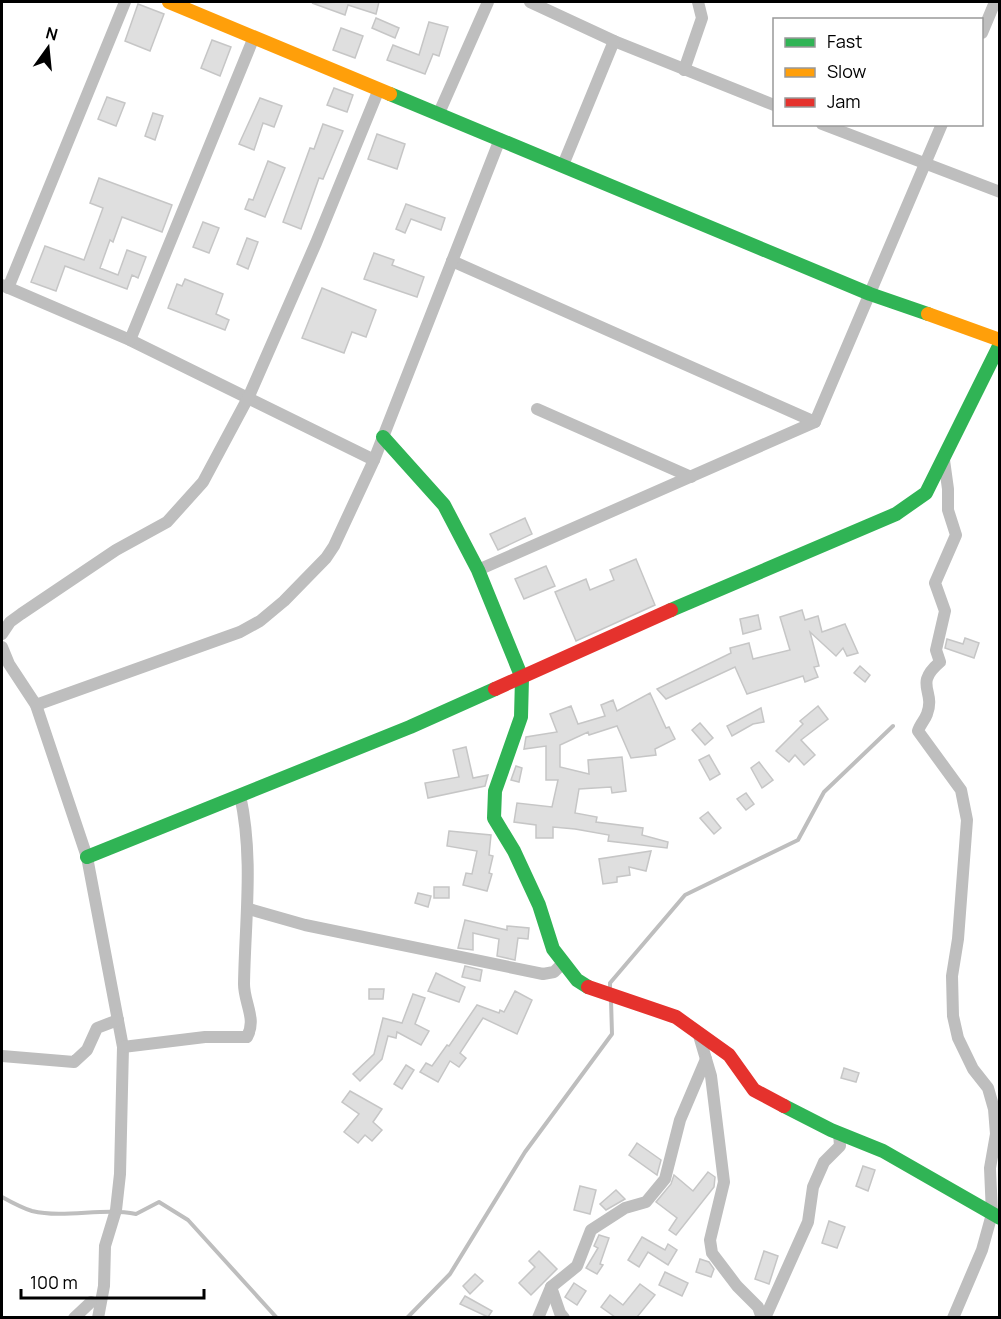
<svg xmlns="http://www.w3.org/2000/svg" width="1001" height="1319" font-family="Manrope,sans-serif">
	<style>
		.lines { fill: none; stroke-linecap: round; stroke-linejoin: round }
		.stream { stroke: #bebebe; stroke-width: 4 }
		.building { fill: #dfdfdf; stroke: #c6c6c6; stroke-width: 1.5 }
		.street { stroke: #bebebe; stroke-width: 12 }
		.fast { stroke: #30b455; stroke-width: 14 }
		.slow { stroke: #ff9f0a; stroke-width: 14 }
		.jam { stroke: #e5322d; stroke-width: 14 }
	</style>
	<rect width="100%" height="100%" fill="#fff"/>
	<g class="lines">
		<!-- stream -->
		<g class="stream">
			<polyline points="610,990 610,983 685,895 798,840 824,792 893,726"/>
			<path d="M2 1197C11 1202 22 1208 32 1211 66 1219 102 1207 136 1214L159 1202 188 1220 277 1318"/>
			<polyline points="407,1318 450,1274 525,1152 612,1034 611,1000"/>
		</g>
	</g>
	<!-- building -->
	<g class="building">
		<polygon points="344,2 379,2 376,14 348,5 345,15 312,3"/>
		<polygon points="138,4 164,14 150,51 125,41"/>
		<polygon points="376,18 399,28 395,38 372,28"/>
		<polygon points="429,22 448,27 439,56 433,54 425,74 387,60 393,45 419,55"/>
		<polygon points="341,28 363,36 355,58 333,50"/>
		<polygon points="212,40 231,47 220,76 201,68"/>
		<polygon points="334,88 353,95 347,112 327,105"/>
		<polygon points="107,97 125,103 116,126 98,119"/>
		<polygon points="260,98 282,106 274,127 263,123 254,150 239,144"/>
		<polygon points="153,113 163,116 155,140 145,136"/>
		<polygon points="323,124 343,131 323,179 319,178 301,229 283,222 310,148 314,149"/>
		<polygon points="377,134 405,144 397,169 368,159"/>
		<polygon points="268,161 285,168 265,217 245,209 249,199 253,200"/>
		<polygon points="99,178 172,205 162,232 122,217 113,242 110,240 100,268 118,275 127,250 146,257 138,278 132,275 127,289 65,266 56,291 31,282 45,246 84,260 103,208 90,203"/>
		<polygon points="406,204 445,218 441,230 411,219 405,233 396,229"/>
		<polygon points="203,222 219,228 209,253 193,247"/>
		<polygon points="247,238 258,242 248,269 237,264"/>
		<polygon points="374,253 394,260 392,265 424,277 417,297 364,279"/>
		<polygon points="185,279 223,294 216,314 229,320 225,330 168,308 177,284 182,286"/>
		<polygon points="322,288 376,310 366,337 352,332 344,353 302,338"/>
		<polygon points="525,518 532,534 498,550 490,534"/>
		<polygon points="636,559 655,605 576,641 555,592 586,579 590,590 614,580 610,570"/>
		<polygon points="546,566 555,586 524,599 515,579"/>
		<polygon points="802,610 805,620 818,616 822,632 845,624 858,653 847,656 843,648 836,656 810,632 819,666 814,667 818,677 805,682 803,676 747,694 735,667 666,699 657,689 731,653 730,648 749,643 753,659 790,650 780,617"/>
		<polygon points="758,615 761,629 743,634 740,619"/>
		<polygon points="965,638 979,643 974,658 945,648 947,639 963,644"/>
		<polygon points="860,666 870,675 865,682 854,673"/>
		<polygon points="650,693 666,728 669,727 675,739 655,749 656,755 631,758 617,726 589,735 588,732 560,745 560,767 589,774 588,760 622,757 626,791 612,793 611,787 579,789 575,813 597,817 596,822 643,828 642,835 668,842 667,848 608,841 609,835 575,829 553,827 553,838 536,838 536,825 514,822 517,803 552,807 558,780 546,780 546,746 524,749 526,737 557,732 550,714 571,706 578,724 605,716 601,705 613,700 617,711"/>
		<polygon points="818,706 828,719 801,740 815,755 804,765 795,755 789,762 776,751 803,724 800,721"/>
		<polygon points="761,708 764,722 753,724 732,736 727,726"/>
		<polygon points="700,723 713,738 705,745 692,730"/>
		<polygon points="466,747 473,778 488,775 485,786 428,798 425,783 459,777 453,750"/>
		<polygon points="709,755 720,774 710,780 699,760"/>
		<polygon points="759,762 773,780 762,788 751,768"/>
		<polygon points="516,766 522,768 519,782 511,780"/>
		<polygon points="746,793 754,804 746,810 737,799"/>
		<polygon points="708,812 721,828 714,834 700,818"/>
		<polygon points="449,831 491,835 489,855 493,856 489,873 492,874 487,891 463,885 466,873 472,874 477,851 447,846"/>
		<polygon points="651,851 646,871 629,867 630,875 617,877 617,882 603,884 599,859"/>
		<rect x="434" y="887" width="15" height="11"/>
		<polygon points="418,893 431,896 428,907 415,903"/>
		<polygon points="465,920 507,930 507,926 529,928 528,939 518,938 515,960 497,956 499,939 473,933 473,950 458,948"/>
		<polygon points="465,966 482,970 480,981 462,977"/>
		<polygon points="436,973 465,987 459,1002 428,991"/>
		<polygon points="369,989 384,989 383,999 369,999"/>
		<polygon points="515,991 532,1000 517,1034 483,1018 460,1053 466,1058 459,1067 450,1061 438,1082 420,1072 426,1063 432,1066 447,1045 449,1046 477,1005 499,1013 500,1010 504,1012"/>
		<polygon points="413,994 425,998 415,1024 429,1031 421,1045 397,1032 396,1038 388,1036 382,1059 360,1081 353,1074 374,1054 383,1018 402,1023"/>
		<polygon points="406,1065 414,1070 402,1089 394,1084"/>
		<polygon points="844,1068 859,1073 856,1082 841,1078"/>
		<polygon points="350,1091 382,1109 373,1122 382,1130 372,1141 365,1135 358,1143 344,1132 359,1114 342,1102"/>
		<polygon points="637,1143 661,1160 657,1175 629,1155"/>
		<polygon points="863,1166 875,1170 868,1191 856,1186"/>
		<polygon points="708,1172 715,1177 714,1187 676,1235 669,1230 677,1218 656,1202 671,1184 674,1175 693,1191"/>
		<polygon points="580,1186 596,1190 590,1214 574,1210"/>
		<polygon points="616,1190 625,1199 606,1210 600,1204"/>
		<polygon points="829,1221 845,1227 837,1248 822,1243"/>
		<polygon points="599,1235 609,1238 600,1264 603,1265 597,1274 586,1268 598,1248 594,1246"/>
		<polygon points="642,1237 665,1250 668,1244 677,1250 668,1265 648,1252 639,1267 628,1260"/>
		<polygon points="539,1251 557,1269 531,1295 519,1283 535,1267 529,1261"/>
		<polygon points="764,1251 778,1256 769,1284 755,1279"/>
		<polygon points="700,1259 709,1262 714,1269 711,1277 696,1272"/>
		<polygon points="665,1272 688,1283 682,1296 659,1285"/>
		<polygon points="475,1274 483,1281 470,1294 463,1286"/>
		<polygon points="574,1283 586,1291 577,1305 565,1297"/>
		<polygon points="640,1284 655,1295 637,1317 615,1317 601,1307 610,1295 623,1305"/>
		<polygon points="465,1296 492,1311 488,1317 460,1304"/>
	</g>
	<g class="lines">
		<!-- street -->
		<g class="street">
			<polyline points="530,2 614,41 774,105"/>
			<polyline points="982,33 995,2"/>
			<polyline points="684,70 702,18 698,2"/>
			<polyline points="439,113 488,2"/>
			<polyline points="822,124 1000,192"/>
			<polyline points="563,165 614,41"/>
			<polyline points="452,261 815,422"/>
			<polyline points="2,285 130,340 374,460"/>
			<polyline points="8,288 125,2"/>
			<polyline points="130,340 254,37"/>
			<polyline points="537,409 691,477"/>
			<path d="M944 460 948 489V510L956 535 935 583 945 611 936 650 940 662C913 685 936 690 927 714 925 720 920 724 918 731L961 790 967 820 958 939 952 976 953 1016 958 1038 973 1069 988 1088 994 1109 996 1134 990 1168 992 1214 982 1250 953 1318"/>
			<polyline points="478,570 815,422 942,124"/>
			<polyline points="2,634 10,622 21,614 116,550 167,522 203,482 249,396 316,243 379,89"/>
			<polyline points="2,647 9,664 36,705 87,857 123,1047 120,1174 116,1210 105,1246 104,1286 98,1318"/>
			<polyline points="36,705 240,632 260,621 284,601 326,558 334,546 374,460 500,139"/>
			<polyline points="249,909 305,925 543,974 554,972 562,964"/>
			<polyline points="698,1032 711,1076 724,1182 710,1240 712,1253 737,1286 758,1307 762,1318"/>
			<path d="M123 1047 205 1037H247C257 1019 244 1003 244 984 245 920 254 858 240 795"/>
			<polyline points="2,1056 74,1062 87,1050 97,1028 118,1020"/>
			<polyline points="551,1287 560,1313 564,1318"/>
			<polyline points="74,1318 91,1302"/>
			<polyline points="538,1318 551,1287 577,1266 591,1230 625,1208 646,1202 665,1179 680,1120 706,1059"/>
			<polyline points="765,1318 808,1222 813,1187 824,1162 840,1146 839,1133"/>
		</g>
		<!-- fast -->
		<g class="fast">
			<polyline points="390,94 870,294 928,314"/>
			<polyline points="383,437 444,505 478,570 522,678 521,717 495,791 494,818 514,851 539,905 553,949 577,980 588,987"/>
			<polyline points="671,610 896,514 926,493 1000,344"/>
			<polyline points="87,857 410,727 495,689"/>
			<polyline points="784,1106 831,1130 883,1151 1000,1218"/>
		</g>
		<!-- slow -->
		<g class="slow">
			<polyline points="169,2 390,94"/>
			<polyline points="928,314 1000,340"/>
		</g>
		<!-- jam -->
		<g class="jam">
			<polyline points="495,689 671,610"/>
			<polyline points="588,987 676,1017 729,1055 754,1090 784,1106"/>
		</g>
	</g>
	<!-- border -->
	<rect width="1001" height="1319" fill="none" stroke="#000000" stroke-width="6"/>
	<!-- legend -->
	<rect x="773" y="18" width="210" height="108" fill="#ffffff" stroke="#999999" stroke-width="1.5"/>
	<rect x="785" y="38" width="30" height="9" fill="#30b455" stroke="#999999" stroke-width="1.5"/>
	<text x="827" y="48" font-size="18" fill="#000000">Fast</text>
	<rect x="785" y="68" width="30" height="9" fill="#ff9f0a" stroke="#999999" stroke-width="1.5"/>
	<text x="827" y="78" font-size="18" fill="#000000">Slow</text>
	<rect x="785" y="98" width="30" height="9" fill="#e5322d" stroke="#999999" stroke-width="1.5"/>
	<text x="827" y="108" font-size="18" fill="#000000">Jam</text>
	<!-- north arrow -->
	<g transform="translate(48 48) rotate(15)" stroke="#ffffff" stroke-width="4.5" paint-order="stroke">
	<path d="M0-4.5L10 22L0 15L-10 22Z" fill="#000000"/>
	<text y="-9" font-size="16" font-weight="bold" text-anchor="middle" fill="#000000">N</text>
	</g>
	<!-- scale -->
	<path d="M21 1289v9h183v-9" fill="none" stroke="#000000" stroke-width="3"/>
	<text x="30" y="1289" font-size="18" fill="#000000" stroke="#ffffff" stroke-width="4.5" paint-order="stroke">100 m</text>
</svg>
